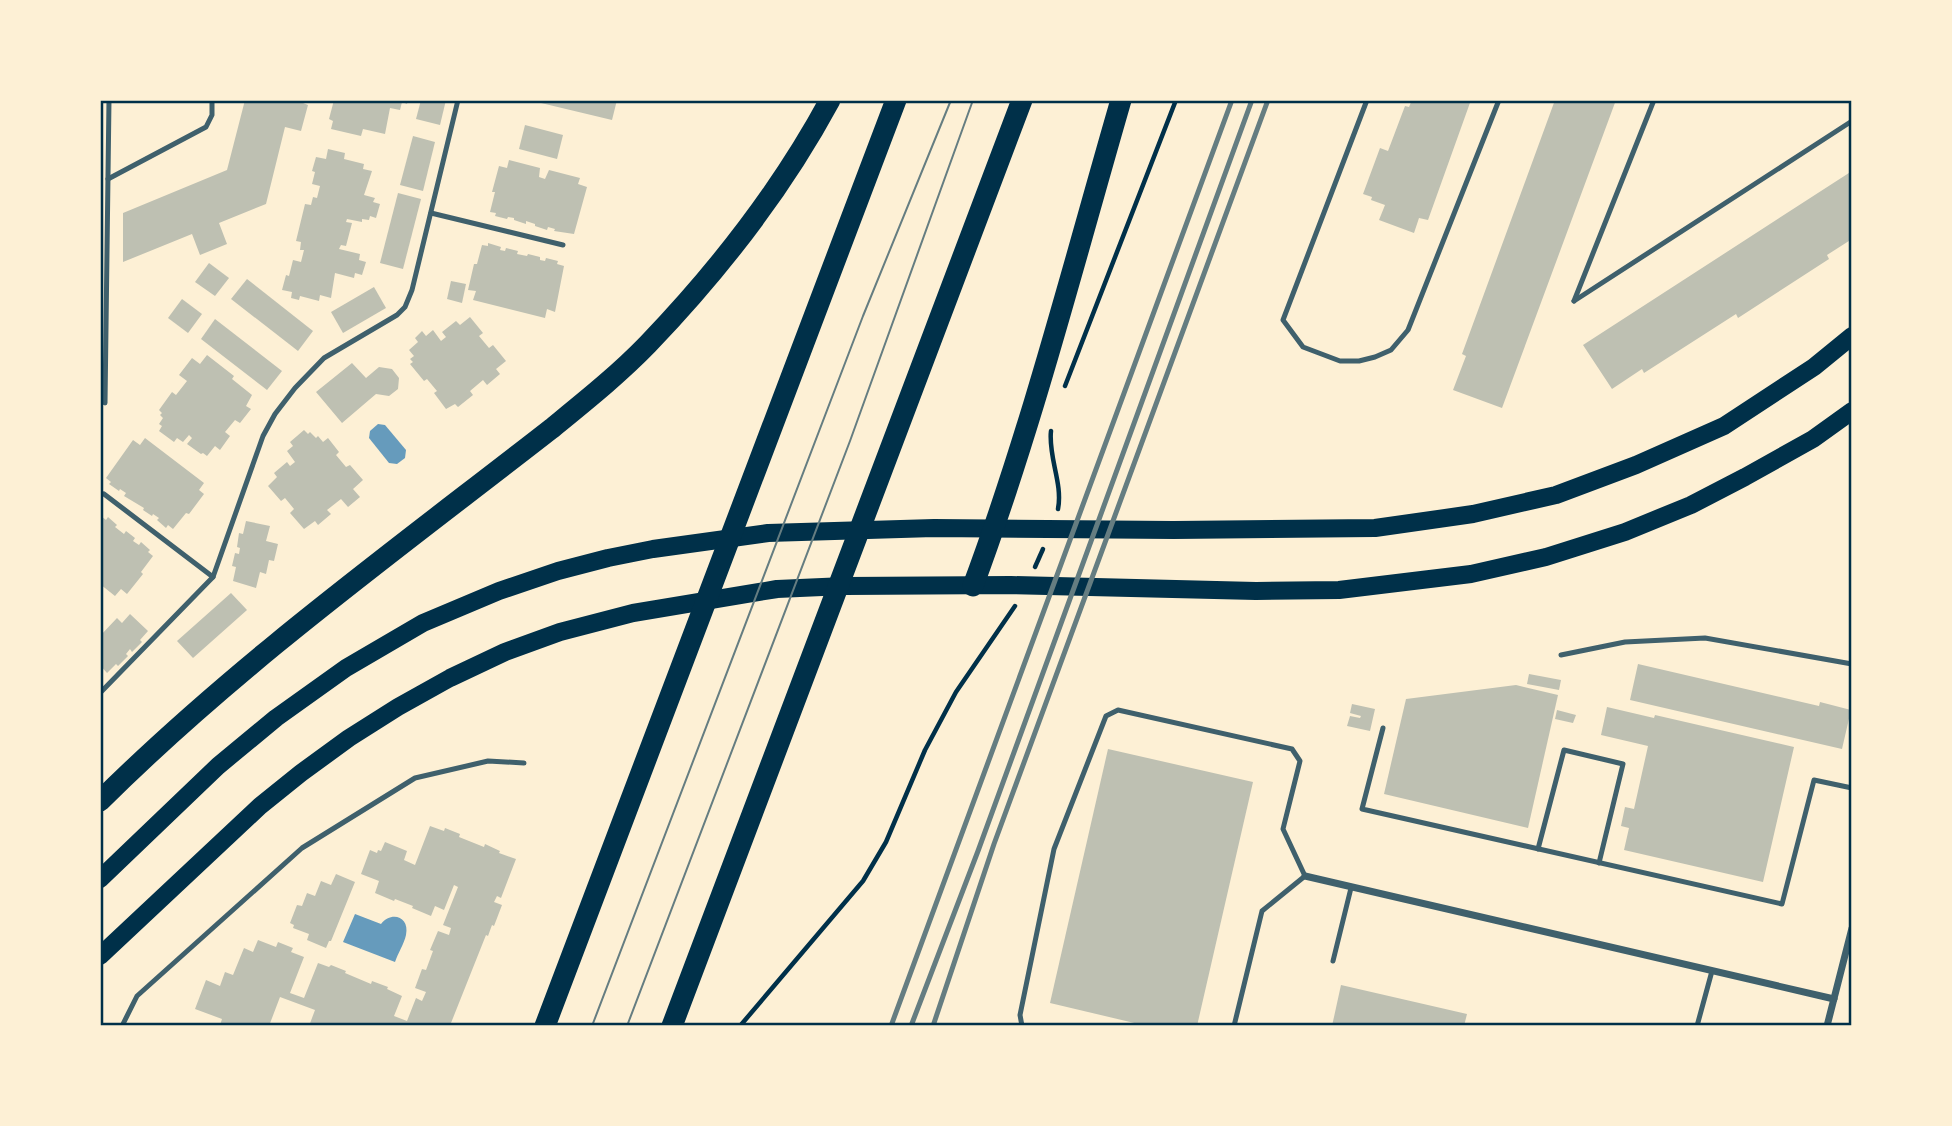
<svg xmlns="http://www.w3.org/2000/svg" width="1952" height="1126" font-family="'Fira Sans Condensed',sans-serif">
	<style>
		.water { fill: #669bbc }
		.building { fill: #bec0b2 }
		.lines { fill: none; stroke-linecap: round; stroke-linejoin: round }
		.path { stroke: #003049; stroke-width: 4.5 }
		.service { stroke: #3f606c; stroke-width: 5 }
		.minor { stroke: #3f606c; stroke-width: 7 }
		.primary { stroke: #003049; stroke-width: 18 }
		.motorway { stroke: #003049; stroke-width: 21 }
		.tram { stroke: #657d81; stroke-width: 2 }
		.rail { stroke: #657d81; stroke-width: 5 }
		.neatline { fill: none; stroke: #003049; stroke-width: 2.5 }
	</style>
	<rect width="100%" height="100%" fill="#fdf0d5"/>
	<!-- water -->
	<g class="water">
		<polygon points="378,424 385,425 406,450 405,458 397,464 389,463 369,438 370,431"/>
		<path d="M355 914 381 924C391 911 410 916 406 935 404 944 398 953 395 962L343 942Z"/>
	</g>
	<!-- building -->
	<g class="building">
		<polygon points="245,100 304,100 303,103 308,105 301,131 285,127 266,204 219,223 227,244 200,255 192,234 123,262 123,213 227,170"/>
		<polygon points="334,100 408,100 407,104 402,102 400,110 390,108 385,134 363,129 361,136 331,129 333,121 329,119"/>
		<polygon points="421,100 446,100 440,125 416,119"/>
		<polygon points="542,100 617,100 612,120 541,103"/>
		<polygon points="1412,100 1471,100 1428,220 1419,218 1414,233 1379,220 1385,205 1371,200 1372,197 1363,194 1380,148 1388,151 1405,106 1409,107"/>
		<polygon points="1555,100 1616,100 1502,408 1453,390 1466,356 1462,354"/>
		<polygon points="525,125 563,135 557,159 519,149"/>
		<polygon points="413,136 435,142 423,191 400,185"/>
		<polygon points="328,149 345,153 344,159 364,164 363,169 372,171 364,195 375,198 373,202 380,204 376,218 370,216 369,220 362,219 362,222 347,219 346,222 352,223 346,246 341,245 339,249 360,254 359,260 366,262 362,275 355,273 354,278 335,273 331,298 320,295 319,301 300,296 299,300 291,298 292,292 282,290 286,275 289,276 293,260 301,262 304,250 300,250 301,242 296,241 305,204 311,205 313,197 317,198 320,186 312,184 315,172 312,171 316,157 326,159"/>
		<polygon points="509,160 540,168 539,177 545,179 549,170 580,178 578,184 587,187 574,234 554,231 555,229 548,227 547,230 535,226 535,224 526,221 526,224 514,220 514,218 508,217 507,219 495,216 496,213 490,212 495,192 492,192 499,166 507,168"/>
		<polygon points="1852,171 1852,239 1827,255 1829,259 1738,318 1736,314 1644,373 1642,369 1612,389 1583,345"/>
		<polygon points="398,193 421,199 403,269 380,263"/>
		<polygon points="488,243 501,247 500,250 505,251 506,248 518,251 517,254 527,256 528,254 540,257 540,260 545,261 546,258 558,261 557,264 564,266 555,312 547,309 545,318 473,300 476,291 468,290 474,264 477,264 482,245 488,246"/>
		<polygon points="209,263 229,278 215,296 195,282"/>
		<polygon points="247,279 313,331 298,351 231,299"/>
		<polygon points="451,281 466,284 462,303 447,299"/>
		<polygon points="374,287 386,308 343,333 331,312"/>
		<polygon points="182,299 202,314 188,333 168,318"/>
		<polygon points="470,317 483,333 479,336 489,348 493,345 506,361 496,369 500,374 487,385 483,380 470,391 473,395 458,407 455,404 446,409 434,393 437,391 427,379 424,381 410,364 413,362 410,359 414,356 409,350 418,342 415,338 422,331 426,336 433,330 441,341 446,337 442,332 456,321 460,325"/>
		<polygon points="215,319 282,371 267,390 201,339"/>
		<polygon points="207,355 234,376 232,379 252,395 246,406 251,409 240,423 235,420 225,432 230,436 220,450 215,446 207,456 203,453 201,454 187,444 192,438 189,435 183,442 177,438 174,442 159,431 162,426 159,424 163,418 160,415 162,413 159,410 172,392 176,395 187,381 179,375 192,358 200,364"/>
		<polygon points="352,363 366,378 379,367 392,369 399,378 398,389 389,396 376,394 342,423 316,392"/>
		<polygon points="304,430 308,434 310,432 316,438 318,436 323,442 328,438 339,452 336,455 346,467 350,465 363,480 353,489 360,497 348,507 341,499 327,510 331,514 318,525 315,521 304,529 290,513 294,509 285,498 281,501 268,486 277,477 274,473 287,462 290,466 295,462 287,451 293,446 290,442"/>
		<polygon points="145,438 204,483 199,490 204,494 189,514 186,513 173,529 168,525 166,528 157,520 159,518 153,514 152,516 143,510 144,508 124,496 126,493 120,489 119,491 109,484 111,482 106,478 133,440 140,445"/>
		<polygon points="100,511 103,513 101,516 106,520 108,517 117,525 115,527 124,534 126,531 135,538 133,541 139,545 141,542 150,550 148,552 153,556 141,572 143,574 127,594 121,589 115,596 100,584"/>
		<polygon points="246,521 270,526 266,541 278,544 274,561 269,560 266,574 260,572 256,588 233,581 236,567 232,566 235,553 239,554 240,548 237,547 239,533 243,534"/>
		<polygon points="231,593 247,610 193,658 177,641"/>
		<polygon points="130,614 148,631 140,640 142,642 132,652 130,649 126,654 128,656 118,666 116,664 107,673 100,665 100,636 117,618 122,623"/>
		<polygon points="1638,664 1819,706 1820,702 1851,710 1842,749 1630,700"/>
		<polygon points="1529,674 1561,680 1559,690 1527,684"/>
		<polygon points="1516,685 1558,695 1528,828 1384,794 1406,699"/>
		<polygon points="1352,704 1375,709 1370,731 1347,726 1350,716 1360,718 1361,716 1350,713"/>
		<polygon points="1607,707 1654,718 1655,715 1794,747 1763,882 1624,850 1629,828 1621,826 1625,807 1634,809 1648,746 1601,735"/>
		<polygon points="1557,710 1576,715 1573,723 1555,719"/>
		<polygon points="1108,749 1253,782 1197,1026 1147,1026 1050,1003"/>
		<polygon points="430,826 444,831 445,828 460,834 459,837 484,847 485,844 500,851 499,853 516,859 501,898 497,896 494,902 502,905 494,926 492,925 488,936 486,935 451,1023 459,1026 309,1026 315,1010 280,997 269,1026 223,1026 220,1025 222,1019 195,1009 206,980 220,986 225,972 233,975 244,948 253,952 258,940 276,947 278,942 293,948 291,952 304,957 290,993 304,998 318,963 329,967 331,965 346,971 345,973 371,984 372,981 388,987 387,989 402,996 394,1016 407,1021 416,998 422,1001 426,992 415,988 422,969 426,970 433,951 430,950 438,931 449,935 451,928 443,925 458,887 454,885 444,910 435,906 431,916 412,908 413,906 395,899 394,901 375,893 379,881 361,874 370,850 377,853 378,850 381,851 385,842 407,851 404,860 415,865"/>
		<polygon points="336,874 355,882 331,941 329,941 326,948 307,940 309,934 293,928 294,925 290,923 297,905 302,906 307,893 315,896 321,881 331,885"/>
		<polygon points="1341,985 1467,1014 1464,1026 1332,1026"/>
	</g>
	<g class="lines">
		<!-- path -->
		<g class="path">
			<polyline points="1065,386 1176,100"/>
			<path d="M1051 431C1048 457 1063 483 1058 509"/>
			<polyline points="1035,567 1043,549"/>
			<polyline points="740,1026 863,881 886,842 925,750 956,692 1015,606"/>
		</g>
		<!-- service -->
		<g class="service">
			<polyline points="1367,100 1283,320 1303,347 1340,361 1359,361 1375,357 1391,350 1408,330 1499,100"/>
			<polyline points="108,179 206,127 212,115 212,100"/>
			<polyline points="431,213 563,245"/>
			<polyline points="1574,301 1852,121"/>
			<polyline points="1574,301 1654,100"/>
			<polyline points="105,403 109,100"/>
			<polyline points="104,494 213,577"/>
			<polyline points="1561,655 1625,642 1705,638 1852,664"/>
			<polyline points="100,693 213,577 263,436 275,414 295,388 324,358 397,315 405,307 412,290 458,100"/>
			<polyline points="1383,728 1362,809 1782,904 1814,780 1852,788"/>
			<polyline points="1538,849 1564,750 1623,764 1599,863"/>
			<polyline points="1333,961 1351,888"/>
			<polyline points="122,1026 137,996 302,848 415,778 488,761 524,763"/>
			<polyline points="1022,1026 1020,1015 1054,849 1106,716 1118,710 1292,749 1300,761 1283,829 1305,876 1262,911 1234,1026"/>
			<polyline points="1697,1026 1712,971"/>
		</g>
		<!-- minor -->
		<g class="minor">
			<polyline points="1305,876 1834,999"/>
			<polyline points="1827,1026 1852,928"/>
		</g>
		<!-- primary -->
		<g class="primary">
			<polyline points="100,879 218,766 276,718 346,668 423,623 499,591 558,571 608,558 653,549 768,533 934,528 1174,530 1375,528 1473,514 1556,495 1636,465 1724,426 1814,367 1852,336"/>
			<polyline points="100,956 260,806 301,773 349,738 398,707 450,678 505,652 560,632 633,613 777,589 845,586 1011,585 1256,591 1339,590 1471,574 1546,557 1625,532 1691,505 1745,477 1813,439 1852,411"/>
		</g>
		<!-- motorway -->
		<g class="motorway">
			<path d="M973 586C1032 427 1074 262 1121 100"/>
			<path d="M100 801C238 664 397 549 551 429 584 402 618 375 648 344 718 271 782 189 830 100"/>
			<polyline points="545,1026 896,100"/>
			<polyline points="672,1026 1022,100"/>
		</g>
		<!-- tram -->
		<g class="tram">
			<polyline points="592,1026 863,316 951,100"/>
			<polyline points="627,1026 850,441 973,100"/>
		</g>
		<!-- rail -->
		<g class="rail">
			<polyline points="891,1026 1232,100"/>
			<polyline points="911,1026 978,851 1252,100"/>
			<polyline points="933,1026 994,844 1268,100"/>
		</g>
	</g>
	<!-- border -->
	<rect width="1952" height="1126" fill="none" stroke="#fdf0d5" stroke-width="203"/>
	<rect x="102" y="102" width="1748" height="922" class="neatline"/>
</svg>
